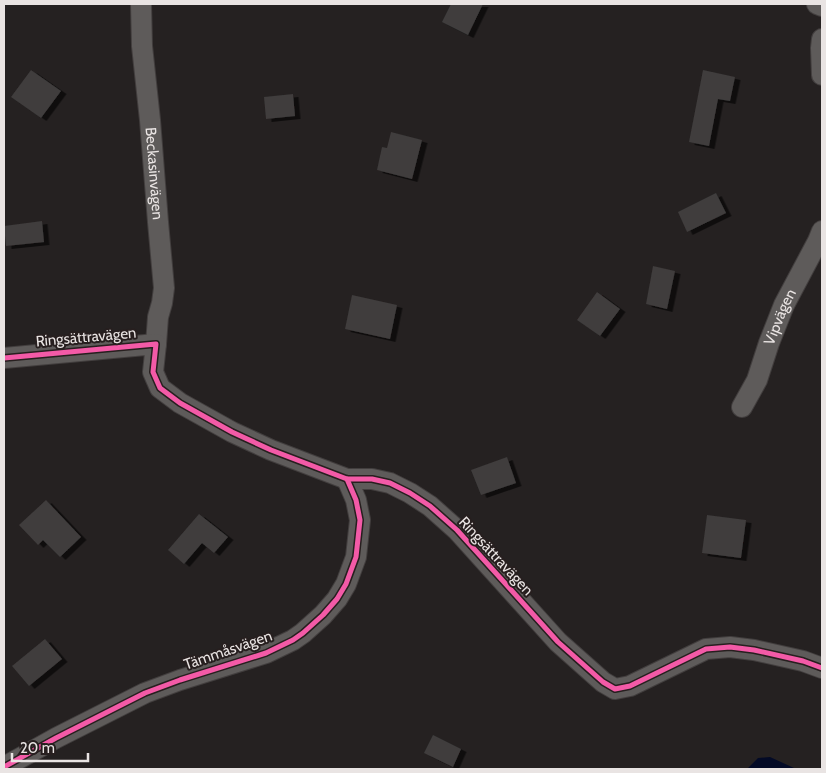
<svg xmlns="http://www.w3.org/2000/svg" width="826" height="773" font-family="Cabin,sans-serif">
	<style>
		.water { fill: #030a26 }
		.building { fill: #3f3c3c; filter: url(#shadow) }
		.lines { fill: none; stroke-linecap: round; stroke-linejoin: round }
		.minor-casing { stroke: #423e3e; stroke-width: 22 }
		.minor { stroke: #5e5b5a; stroke-width: 20 }
		.cycleway-casing { stroke: #271f1f; stroke-width: 8 }
		.cycleway { stroke: #f35aa7; stroke-width: 5 }
		.labels { text-anchor: middle; stroke-width: 4; stroke-linejoin: round; paint-order: stroke }
		.street-label { font-size: 15px; fill: #e9e4e3; stroke: #271f1f }
	</style>
	<defs>
		<filter id="shadow"><feDropShadow dx="5.5" dy="3" stdDeviation="0" flood-color="#0009"/></filter>
	</defs>
	<rect width="100%" height="100%" fill="#252121"/>
	<!-- water -->
	<polygon class="water" points="770,757 794,768 797,769 747,769 758,758"/>
	<!-- building -->
	<g class="building">
		<polygon points="451,4 483,4 468,35 442,22"/>
		<polygon points="31,70 61,91 41,118 11,97"/>
		<polygon points="703,70 735,77 730,101 718,99 709,146 689,142"/>
		<polygon points="293,94 295,116 266,119 264,97"/>
		<polygon points="391,132 422,140 412,179 377,170 382,147 387,148"/>
		<polygon points="716,193 726,213 687,232 678,212"/>
		<polygon points="42,221 44,242 6,246 4,226"/>
		<polygon points="653,266 675,271 667,309 646,304"/>
		<polygon points="597,292 620,309 600,336 577,320"/>
		<polygon points="352,295 397,305 390,339 345,329"/>
		<polygon points="507,457 516,483 481,495 471,470"/>
		<polygon points="46,500 81,537 60,557 43,540 38,545 19,525"/>
		<polygon points="199,514 228,537 214,553 202,543 184,564 168,550"/>
		<polygon points="707,515 746,520 741,558 702,553"/>
		<polygon points="45,639 62,659 29,686 12,666"/>
		<polygon points="433,735 461,749 453,767 424,753"/>
	</g>
	<g class="lines">
		<defs>
			<g id="minor">
				<path id="s1" d="M141 4 142 46 150 120 158 222 164 288 162 303 158 317 156 344"/>
				<polyline points="817,4 822,6"/>
				<polyline points="822,39 821,48 822,75"/>
				<polyline points="4,358 156,344 153,372 160,388 180,403 232,432 271,450 347,479 372,479 390,483 410,493 430,506 457,530 558,642 603,682 615,689 630,686 706,649 730,647 754,650 803,661 822,668"/>
				<path id="s2" d="M742 407 757 380 769 343 784 305 818 241 822 231"/>
				<polyline points="4,767 56,738 145,693 180,680 266,653 293,640 303,633 323,615 337,599 346,584 356,557 360,520 356,500 347,479"/>
			</g>
		</defs>
		<!-- minor casing -->
		<use href="#minor" class="minor-casing"/>
		<!-- minor -->
		<use href="#minor" class="minor"/>
		<defs>
			<g id="cycleway">
				<polyline points="4,358 156,344 153,372 160,388 180,403 232,432 271,450 347,479 372,479 390,483 410,493 430,506 457,530 558,642 603,682 615,689 630,686 706,649 730,647 754,650 803,661 822,668"/>
				<polyline points="4,767 56,738 145,693 180,680 266,653 293,640 303,633 323,615 337,599 346,584 356,557 360,520 356,500 347,479"/>
			</g>
		</defs>
		<!-- cycleway casing -->
		<use href="#cycleway" class="cycleway-casing"/>
		<!-- cycleway -->
		<use href="#cycleway" class="cycleway"/>
	</g>
	<g class="labels">
		<!-- street labels -->
		<g class="street-label">
			<text dy="5" stroke="none"><textPath href="#s1" startOffset="170">Beckasinvägen</textPath></text>
			<text dy="5" stroke="none"><textPath href="#s2" startOffset="98">Vipvägen</textPath></text>
			<text transform="translate(86 337) rotate(-5)" y="5">Ringsättravägen</text>
			<text transform="translate(496 556) rotate(47)" y="5">Ringsättravägen</text>
			<text transform="translate(228 650) rotate(-19)" y="5">Tämmåsvägen</text>
		</g>
	</g>
	<!-- border -->
	<rect width="826" height="773" fill="none" stroke="#e9e4e3" stroke-width="10"/>
	<!-- scale -->
	<path d="M12 753v8h76v-8" fill="none" stroke="#e9e4e3" stroke-width="2.5"/>
	<text x="20" y="753" font-size="15" fill="#e9e4e3" stroke="#271f1f" stroke-width="4" paint-order="stroke">20 m</text>
</svg>
